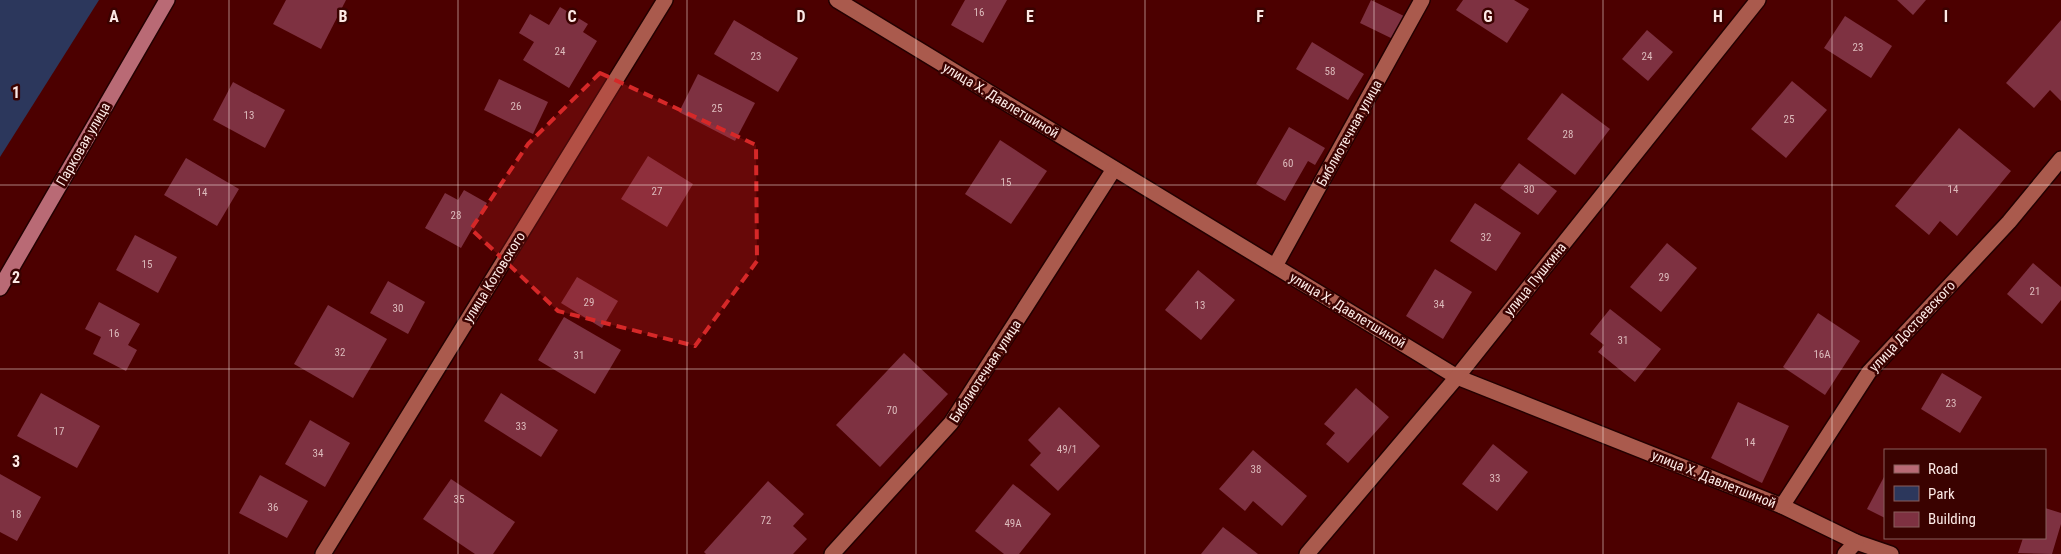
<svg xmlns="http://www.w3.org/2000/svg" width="2061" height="554" font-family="'Roboto Condensed',sans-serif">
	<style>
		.green { fill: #2c375c }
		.building { fill: #7e3141 }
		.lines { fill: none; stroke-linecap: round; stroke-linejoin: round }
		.street-casing { stroke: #230000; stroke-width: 18 }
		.secondary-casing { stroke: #230000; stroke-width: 18 }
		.street { stroke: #aa5a4d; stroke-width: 15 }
		.secondary { stroke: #b96a75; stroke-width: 15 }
		.marked { fill: #d62828; fill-opacity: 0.2; stroke: #d62828; stroke-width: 4; stroke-dasharray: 10 6; stroke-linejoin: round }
		.grid { fill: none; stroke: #fce9e5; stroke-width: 1; stroke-opacity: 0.55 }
		.labels { text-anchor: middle; stroke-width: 5; stroke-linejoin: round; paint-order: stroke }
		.number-label { font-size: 11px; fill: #dcbbbc }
		.street-label { font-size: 14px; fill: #fce9e5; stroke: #3a0200 }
		.grid-label { font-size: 16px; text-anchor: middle; font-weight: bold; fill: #fce9e5; stroke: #3a0200; stroke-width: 5; stroke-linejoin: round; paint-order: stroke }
	</style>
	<rect width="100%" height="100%" fill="#4c0000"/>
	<!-- green -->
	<polygon class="green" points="0,0 99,0 0,157"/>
	<!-- building -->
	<g class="building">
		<polygon points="286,0 346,0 321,49 273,24"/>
		<polygon points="965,0 1007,0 983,43 951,25"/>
		<polygon points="1371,0 1406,17 1395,40 1360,23"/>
		<polygon points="1463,0 1514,0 1529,9 1507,43 1456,10"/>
		<polygon points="1897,0 1926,0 1913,15"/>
		<polygon points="560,7 588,24 583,32 597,41 569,88 523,60 534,42 519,33 530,14 549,25"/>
		<polygon points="1845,16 1892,46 1871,78 1824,48"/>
		<polygon points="734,20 798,58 778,92 714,54"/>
		<polygon points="2061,20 2061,101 2050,90 2034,108 2006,83"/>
		<polygon points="1647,30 1673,52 1648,81 1622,59"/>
		<polygon points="1312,42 1364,74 1348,100 1296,69"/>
		<polygon points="698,74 755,103 735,141 679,112"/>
		<polygon points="499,79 548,102 533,134 484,110"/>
		<polygon points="1792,81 1827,110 1786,158 1751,129"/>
		<polygon points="233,82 285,110 265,148 213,120"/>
		<polygon points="1562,93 1610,129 1575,175 1527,139"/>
		<polygon points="1289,127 1325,148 1315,165 1308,161 1285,201 1256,184"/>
		<polygon points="1959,128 2011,171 1957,236 1940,221 1929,235 1895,206"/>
		<polygon points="1000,140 1047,171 1011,224 965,194"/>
		<polygon points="648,156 693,184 667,227 621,199"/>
		<polygon points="186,158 239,189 217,226 164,195"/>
		<polygon points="1519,163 1557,191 1538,215 1500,188"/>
		<polygon points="464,190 487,203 461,248 425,228 445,193 458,200"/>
		<polygon points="1475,203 1521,233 1496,271 1450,241"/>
		<polygon points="135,235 177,257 158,293 116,270"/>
		<polygon points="1667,243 1697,268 1661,312 1630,287"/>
		<polygon points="2033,263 2061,287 2061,300 2042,324 2007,294"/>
		<polygon points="1435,269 1472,292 1443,339 1406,316"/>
		<polygon points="1198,270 1235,300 1201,340 1165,310"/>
		<polygon points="577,277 618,301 602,328 561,303"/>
		<polygon points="388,281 425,302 408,334 370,313"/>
		<polygon points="99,302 140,324 128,345 137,350 126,371 93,354 101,337 85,329"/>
		<polygon points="328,305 387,339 353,398 294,364"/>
		<polygon points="1610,309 1661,349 1635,382 1598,352 1604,345 1590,334"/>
		<polygon points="1818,313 1860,341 1825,395 1783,367"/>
		<polygon points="564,317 621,350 595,394 538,360"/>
		<polygon points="904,353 948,394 880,467 836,425"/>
		<polygon points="1942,373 1982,397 1960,433 1921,409"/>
		<polygon points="1356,388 1389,417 1348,463 1326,444 1335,433 1324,424"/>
		<polygon points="41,393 100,426 77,468 17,436"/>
		<polygon points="501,393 558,430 541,457 484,421"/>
		<polygon points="1738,402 1789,426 1762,483 1711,458"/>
		<polygon points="1059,407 1100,446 1058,491 1030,465 1041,453 1028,440"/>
		<polygon points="310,420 350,443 325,487 285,464"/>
		<polygon points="1493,444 1528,472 1497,511 1462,484"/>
		<polygon points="1253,450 1307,496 1282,526 1253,501 1245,511 1219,489"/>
		<polygon points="0,474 41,497 17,541 0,532"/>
		<polygon points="260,475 308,501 287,538 239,513"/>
		<polygon points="1885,475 1885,518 1867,509"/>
		<polygon points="451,479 515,522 493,554 475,554 423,519"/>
		<polygon points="768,481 804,514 793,526 807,539 793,554 706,554 704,552"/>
		<polygon points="1013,484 1051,514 1019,554 1004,554 975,531"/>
		<polygon points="2045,508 2061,513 2061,524 2052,554 2018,553 2023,538 2045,538"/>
		<polygon points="1223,527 1258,554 1201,554"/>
	</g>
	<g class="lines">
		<defs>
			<g id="street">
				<polyline points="837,0 1457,377 1782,506 1856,542 1891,554"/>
				<polyline points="1275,266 1422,0"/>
				<polyline points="1782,506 1869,372 2009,222 2061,159"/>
				<polyline points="323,554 665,0"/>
				<polyline points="832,554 951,423 1114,169"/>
				<polyline points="1307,554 1457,377 1758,0"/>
				<polyline points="1845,554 1856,542"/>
			</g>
			<polyline id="secondary" points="0,288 167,0"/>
		</defs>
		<!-- street casing -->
		<use href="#street" class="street-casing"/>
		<!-- secondary casing -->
		<use href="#secondary" class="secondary-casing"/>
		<!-- street -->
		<use href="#street" class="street"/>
		<!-- secondary -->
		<use href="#secondary" class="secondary"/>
	</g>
	<!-- marked area -->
	<path class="marked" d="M600 73 756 145 757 261 695 346 558 311 471 229 528 144Z"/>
	<!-- grid -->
	<path class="grid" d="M229 0V554M458 0V554M687 0V554M916 0V554M1145 0V554M1374 0V554M1603 0V554M1832 0V554M0 185H2061M0 369H2061"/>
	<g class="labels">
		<!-- number labels -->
		<g class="number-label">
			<text x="979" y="16">16</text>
			<text x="1858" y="51">23</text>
			<text x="560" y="55">24</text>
			<text x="756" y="60">23</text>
			<text x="1647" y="60">24</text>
			<text x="1330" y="75">58</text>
			<text x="516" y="110">26</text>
			<text x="717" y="112">25</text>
			<text x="249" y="119">13</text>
			<text x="1789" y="123">25</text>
			<text x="1568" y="138">28</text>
			<text x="1288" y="167">60</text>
			<text x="1006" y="186">15</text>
			<text x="1529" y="193">30</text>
			<text x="1953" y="193">14</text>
			<text x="657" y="195">27</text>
			<text x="202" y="196">14</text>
			<text x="456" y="219">28</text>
			<text x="1486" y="241">32</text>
			<text x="147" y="268">15</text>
			<text x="1664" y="281">29</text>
			<text x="2035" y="295">21</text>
			<text x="589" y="306">29</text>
			<text x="1439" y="308">34</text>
			<text x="1200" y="309">13</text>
			<text x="398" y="312">30</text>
			<text x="114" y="337">16</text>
			<text x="1623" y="344">31</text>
			<text x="340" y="356">32</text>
			<text x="1822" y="358">16А</text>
			<text x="579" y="359">31</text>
			<text x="1951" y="407">23</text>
			<text x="892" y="414">70</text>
			<text x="521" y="430">33</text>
			<text x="59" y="435">17</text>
			<text x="1750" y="446">14</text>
			<text x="1067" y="453">49/1</text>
			<text x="318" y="457">34</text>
			<text x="1256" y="473">38</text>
			<text x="1495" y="482">33</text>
			<text x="459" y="503">35</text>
			<text x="273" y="511">36</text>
			<text x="16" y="518">18</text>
			<text x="766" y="524">72</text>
			<text x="1013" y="527">49А</text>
		</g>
		<!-- street labels -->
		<g class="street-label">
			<text transform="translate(1001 100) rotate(31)" y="5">улица Х. Давлетшиной</text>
			<text transform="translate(1349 133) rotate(-61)" y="5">Библиотечная улица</text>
			<text transform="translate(83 144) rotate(-60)" y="5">Парковая улица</text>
			<text transform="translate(494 277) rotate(-58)" y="5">улица Котовского</text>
			<text transform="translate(1535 279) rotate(-51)" y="5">улица Пушкина</text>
			<text transform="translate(1348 310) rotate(31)" y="5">улица Х. Давлетшиной</text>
			<text transform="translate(1912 326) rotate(-47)" y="5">улица Достоевского</text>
			<text transform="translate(985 371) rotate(-57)" y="5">Библиотечная улица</text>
			<text transform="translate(1714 479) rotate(22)" y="5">улица Х. Давлетшиной</text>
		</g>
	</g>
	<g class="grid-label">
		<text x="114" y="22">A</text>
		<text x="343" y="22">B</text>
		<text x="572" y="22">C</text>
		<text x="801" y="22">D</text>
		<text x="1030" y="22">E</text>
		<text x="1260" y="22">F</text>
		<text x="1488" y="22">G</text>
		<text x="1718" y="22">H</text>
		<text x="1946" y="22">I</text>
		<text x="16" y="98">1</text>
		<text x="16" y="283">2</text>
		<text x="16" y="467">3</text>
	</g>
	<!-- legend -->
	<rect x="1884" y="449" width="162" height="90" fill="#3a0200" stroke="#885e5c"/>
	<rect x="1894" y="465" width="25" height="8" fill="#b96a75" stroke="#885e5c"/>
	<text x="1928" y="474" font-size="15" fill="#fce9e5">Road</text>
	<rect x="1894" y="486" width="25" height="15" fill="#2c375c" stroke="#885e5c"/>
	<text x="1928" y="499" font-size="15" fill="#fce9e5">Park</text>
	<rect x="1894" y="512" width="25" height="15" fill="#7e3141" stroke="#885e5c"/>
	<text x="1928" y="524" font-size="15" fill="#fce9e5">Building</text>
</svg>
